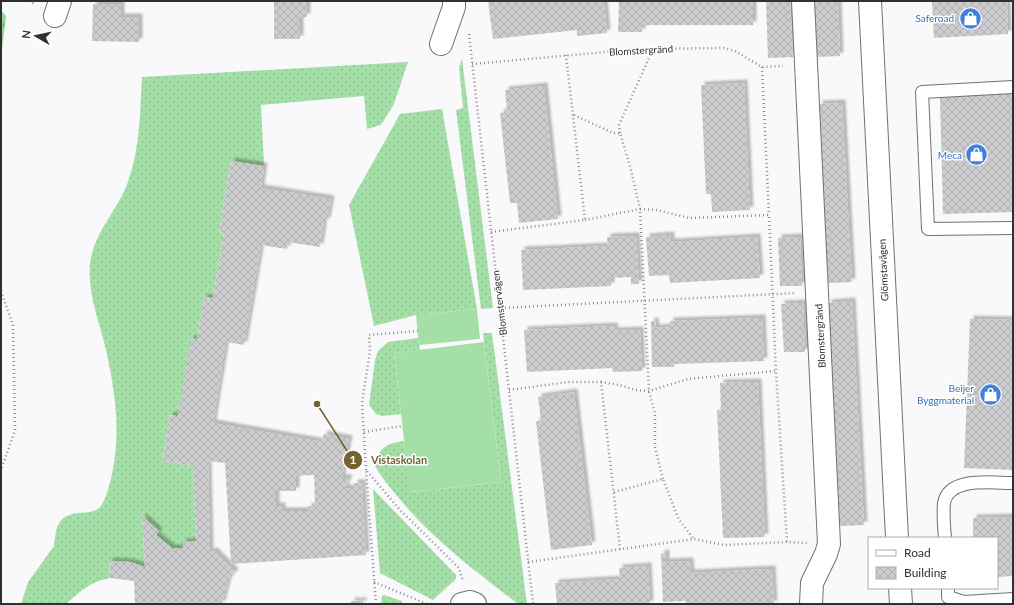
<svg xmlns="http://www.w3.org/2000/svg" width="1014" height="605" font-family="Lato,sans-serif">
	<style>
		.grass { fill: url(#grass-dots) }
		.forest { fill: url(#forest-firs) }
		.garden { fill: #a5dfa8 }
		.building { fill: url(#building-cross-hatch); fill-rule: evenodd; filter: url(#shadow) }
		.lines { fill: none; stroke-linecap: round; stroke-linejoin: round }
		.service-casing { stroke: #717173; stroke-width: 14 }
		.minor-casing { stroke: #717173; stroke-width: 24 }
		.secondary-casing { stroke: #717173; stroke-width: 24 }
		.path { stroke: #8f8f91; stroke-width: 2.5; stroke-dasharray: 1 3; stroke-linecap: butt }
		.service { stroke: #fff; stroke-width: 12 }
		.minor { stroke: #fff; stroke-width: 22 }
		.secondary { stroke: #fff; stroke-width: 22 }
		.labels { text-anchor: middle; stroke-width: 3; stroke-linejoin: round; paint-order: stroke }
		.shop-label { font-size: 10px; fill: #366cbe; stroke: #fff; text-anchor: end }
		.street-label { font-size: 10px; fill: #303031; stroke: #fff }
		.leader { fill: none; stroke: #736331; stroke-width: 1.5 }
		.callout-dot { fill: #736331; stroke: #fff; stroke-width: 1.5 }
		.mark-label { font-size: 12px; text-anchor: middle; font-weight: bold; fill: #fff }
		.callout-label { font-size: 11px; text-anchor: middle; font-weight: bold; fill: #736331; stroke: #fff; stroke-width: 3; stroke-linejoin: round; paint-order: stroke }
	</style>
	<defs>
		<pattern id="grass-dots" width="8" height="8" patternUnits="userSpaceOnUse"><rect width="8" height="8" fill="#a5dfa8"/><path d="M2 2h.1M6 6h.1" fill="none" stroke="#8ec091" stroke-width="1.8" stroke-linecap="round"/></pattern>
		<pattern id="forest-firs" width="22" height="20" patternUnits="userSpaceOnUse"><rect width="22" height="20" fill="#8ed893"/><path d="M5 1l3.5 6h-7zM16 11l3.5 6h-7z" fill="#7bba7f"/></pattern>
		<pattern id="building-cross-hatch" width="8" height="8" patternUnits="userSpaceOnUse"><rect width="8" height="8" fill="#cccccf"/><path d="M0 0l8 8M0 8l8-8" fill="none" stroke="#b0b0b2"/></pattern>
		<filter id="shadow"><feDropShadow dx="3.5" dy="-3.5" stdDeviation="1" flood-color="#0004"/></filter>
	</defs>
	<rect width="100%" height="100%" fill="#f9f9fc"/>
	<!-- grass -->
	<g class="grass">
		<polygon points="462,59 493,308 481,309 456,110 463,108 459,67"/>
		<path d="M408 62 394 104 381 125 367 129 364 96 261 105 264 166 231 161 219 232 224 233 213 298 204 297 197 339 178 416 170 415 162 461 193 466 196 541 183 548H172L156 535 159 531 142 517 145 567 130 562 109 561 110 578C91 581 81 591 66 604H21L28 582 54 546C54 541 55 537 56 531 63 504 88 519 100 507 108 498 114 467 115 455 120 418 112 374 103 338 96 313 88 290 90 264 93 235 115 213 126 187 140 152 140 114 142 77Z"/>
		<polygon points="442,109 477,309 416,315 374,326 349,205 400,114"/>
		<path d="M483 333H492L527 604H518C475 571 431 538 397 496 389 486 381 477 375 466 378 448 387 443 404 441L411 492 501 482Z"/>
		<polygon points="418,338 420,350 394,353 401,414 382,416 376,414 369,405 375,360 378,351 388,342"/>
		<polygon points="373,489 456,575 456,579 433,600 380,573"/>
		<polygon points="384,595 402,601 402,604 381,604 382,596"/>
	</g>
	<!-- forest -->
	<polygon class="forest" points="1,10 6,16 1,58"/>
	<!-- garden -->
	<g class="garden">
		<polygon points="477,309 480,339 419,345 416,315"/>
		<polygon points="484,342 501,482 410,492 394,353"/>
	</g>
	<!-- building -->
	<g class="building">
		<polygon points="274,1 307,1 307,17 300,17 300,39 274,39"/>
		<polygon points="488,1 604,1 607,33 577,36 577,30 493,39"/>
		<polygon points="619,1 753,1 753,25 642,25 642,32 618,32"/>
		<polygon points="766,1 790,1 793,57 768,58"/>
		<polygon points="813,1 838,1 840,56 815,57"/>
		<polygon points="932,1 1007,1 1008,34 934,38"/>
		<polygon points="93,4 121,4 121,17 139,17 139,42 92,41"/>
		<polygon points="744,83 750,210 712,212 711,194 706,194 701,85"/>
		<polygon points="544,86 558,219 519,223 517,203 510,203 500,113 507,112 505,90"/>
		<polygon points="1013,93 1013,212 943,214 940,98"/>
		<polygon points="842,103 852,282 828,283 819,104"/>
		<path d="M231 161 264 166 261 188 331 199 327 221H324L320 247 288 242 287 249 261 245 244 345 226 342 213 423 322 442 324 434 349 439 342 478H349L345 488 355 489 354 483H362L366 555 231 564 225 463 208 461 210 552 214 551 235 572 228 581 222 604H135L134 581 110 578 109 561 130 562 145 567 142 516 159 531 156 535 172 548H183V542L196 541 193 466 162 461 170 415 178 416 191 338 197 339 204 297 213 298 224 233 219 232ZM314 475 315 506H308L309 511H282V506H276V491H296V476Z"/>
		<polygon points="671,235 671,242 757,237 760,278 670,283 669,275 649,276 646,237"/>
		<polygon points="636,236 639,284 631,284 631,277 611,278 611,286 523,290 521,250 608,246 607,237"/>
		<polygon points="800,237 802,286 780,286 778,238"/>
		<polygon points="852,301 864,525 840,526 828,303"/>
		<polygon points="803,303 805,352 784,352 781,304"/>
		<polygon points="762,318 764,361 674,364 674,367 652,367 651,321 655,321 656,328 670,327 670,321"/>
		<polygon points="970,319 1013,320 1013,470 964,468"/>
		<polygon points="614,326 615,331 640,330 642,371 613,372 612,368 527,372 524,330"/>
		<polygon points="758,382 765,537 723,538 717,410 721,410 720,383"/>
		<polygon points="574,392 592,545 551,550 536,421 541,421 538,397"/>
		<polygon points="1013,517 1013,576 997,577 997,538 973,538 973,518"/>
		<polygon points="666,553 666,562 690,561 691,573 772,569 774,604 686,604 686,601 663,602 661,554"/>
		<polygon points="648,566 650,604 557,604 555,583 620,579 619,568"/>
		<rect x="351" y="601" width="12" height="3"/>
	</g>
	<g class="lines">
		<defs>
			<g id="service">
				<polyline points="1013,87 922,92 928,229 1013,228"/>
				<path d="M945 538C944 527 943 514 944 503 949 476 993 483 1013 483"/>
				<polyline points="948,588 948,597 964,602 1013,599"/>
			</g>
			<g id="minor">
				<polyline points="803,1 829,544 826,554 812,583 811,604"/>
				<polyline points="55,16 60,1"/>
				<polyline points="441,44 454,7 454,1"/>
				<polyline points="462,604 470,602 475,604"/>
			</g>
			<g id="secondary">
				<polyline points="870,1 897,538"/>
				<polyline points="900,588 901,604"/>
			</g>
		</defs>
		<!-- service casing -->
		<use href="#service" class="service-casing"/>
		<!-- minor casing -->
		<use href="#minor" class="minor-casing"/>
		<!-- secondary casing -->
		<use href="#secondary" class="secondary-casing"/>
		<!-- path -->
		<g class="path">
			<polyline points="29,1 36,5"/>
			<polyline points="469,34 533,604"/>
			<polyline points="472,64 639,49 724,48 735,51 762,67 783,66"/>
			<polyline points="762,67 769,215"/>
			<polyline points="574,115 613,133 620,133 630,166 640,209 585,220"/>
			<polyline points="620,133 619,125 653,49"/>
			<polyline points="491,232 585,220 566,55"/>
			<polyline points="1,291 13,325 15,430 1,470"/>
			<polyline points="501,308 796,293"/>
			<polyline points="601,382 619,385 636,390 649,391 688,379 776,371"/>
			<polyline points="509,390 568,382 601,382 620,549"/>
			<polyline points="364,432 403,426"/>
			<polyline points="366,470 362,403 370,351 369,335 418,331"/>
			<polyline points="663,479 655,447 655,414 649,391 640,209 657,210 689,218 769,215 776,371 787,542"/>
			<polyline points="614,492 663,479 679,520 694,539"/>
			<polyline points="528,562 694,539 724,545 787,542 807,543"/>
			<polyline points="374,582 427,604"/>
			<polyline points="376,604 366,470 400,510 459,568 463,581"/>
		</g>
		<!-- service -->
		<use href="#service" class="service"/>
		<!-- minor -->
		<use href="#minor" class="minor"/>
		<!-- secondary -->
		<use href="#secondary" class="secondary"/>
	</g>
	<!-- icons -->
	<defs>
		<symbol id="shop-disc" viewBox="-11 -11 22 22"><circle r="9.5" fill="#3f7fe0" stroke="#fff"/><path d="M-5-2.5h2.3a2.7 3.5 0 0 1 5.4 0H5L5.5 6h-11ZM-1.5-2.5h3a1.5 2.3 0 0 0-3 0Z" fill="#fff"/></symbol>
	</defs>
	<g fill-rule="evenodd">
		<use href="#shop-disc" x="958" y="6" width="25" height="25"/>
		<use href="#shop-disc" x="964" y="142" width="25" height="25"/>
		<use href="#shop-disc" x="978" y="382" width="25" height="25"/>
	</g>
	<g class="labels">
		<!-- shop labels -->
		<g class="shop-label">
			<text x="954" y="22">Saferoad</text>
			<text x="962" y="159">Meca</text>
			<text x="974" y="392">Beijer<tspan x="974" dy="12">Byggmaterial</tspan></text>
		</g>
		<!-- street labels -->
		<g class="street-label">
			<text transform="translate(641 50) rotate(-3)" y="4">Blomstergränd</text>
			<text transform="translate(883 270) rotate(-93)" y="4">Glömstavägen</text>
			<text transform="translate(499 303) rotate(-97)" y="4">Blomstervägen</text>
			<text transform="translate(820 336) rotate(-93)" y="4">Blomstergränd</text>
		</g>
	</g>
	<!-- callouts -->
	<path class="leader" d="M317 404L353 460"/>
	<g class="callout-dot">
		<circle cx="317" cy="404" r="4"/>
		<circle cx="353" cy="460" r="10"/>
	</g>
	<g class="mark-label">
		<text x="353" y="464">1</text>
	</g>
	<g class="callout-label">
		<text x="399" y="464">Vistaskolan</text>
	</g>
	<!-- border -->
	<rect width="1014" height="605" fill="none" stroke="#303031" stroke-width="4"/>
	<!-- legend -->
	<rect x="868" y="537" width="130" height="52" fill="#ffffff" stroke="#acacad"/>
	<rect x="876" y="550" width="20" height="6" fill="#ffffff" stroke="#acacad"/>
	<text x="904" y="557" font-size="12" fill="#303031">Road</text>
	<rect x="876" y="567" width="20" height="12" fill="url(#building-cross-hatch)" stroke="#acacad"/>
	<text x="904" y="577" font-size="12" fill="#303031">Building</text>
	<!-- north arrow -->
	<g transform="translate(36 36) rotate(279)" stroke="#ffffff" stroke-width="3" paint-order="stroke">
	<path d="M0-3L7 15L0 10L-7 15Z" fill="#303031"/>
	<text y="-6" font-size="11" font-weight="bold" text-anchor="middle" fill="#303031">N</text>
	</g>
</svg>
